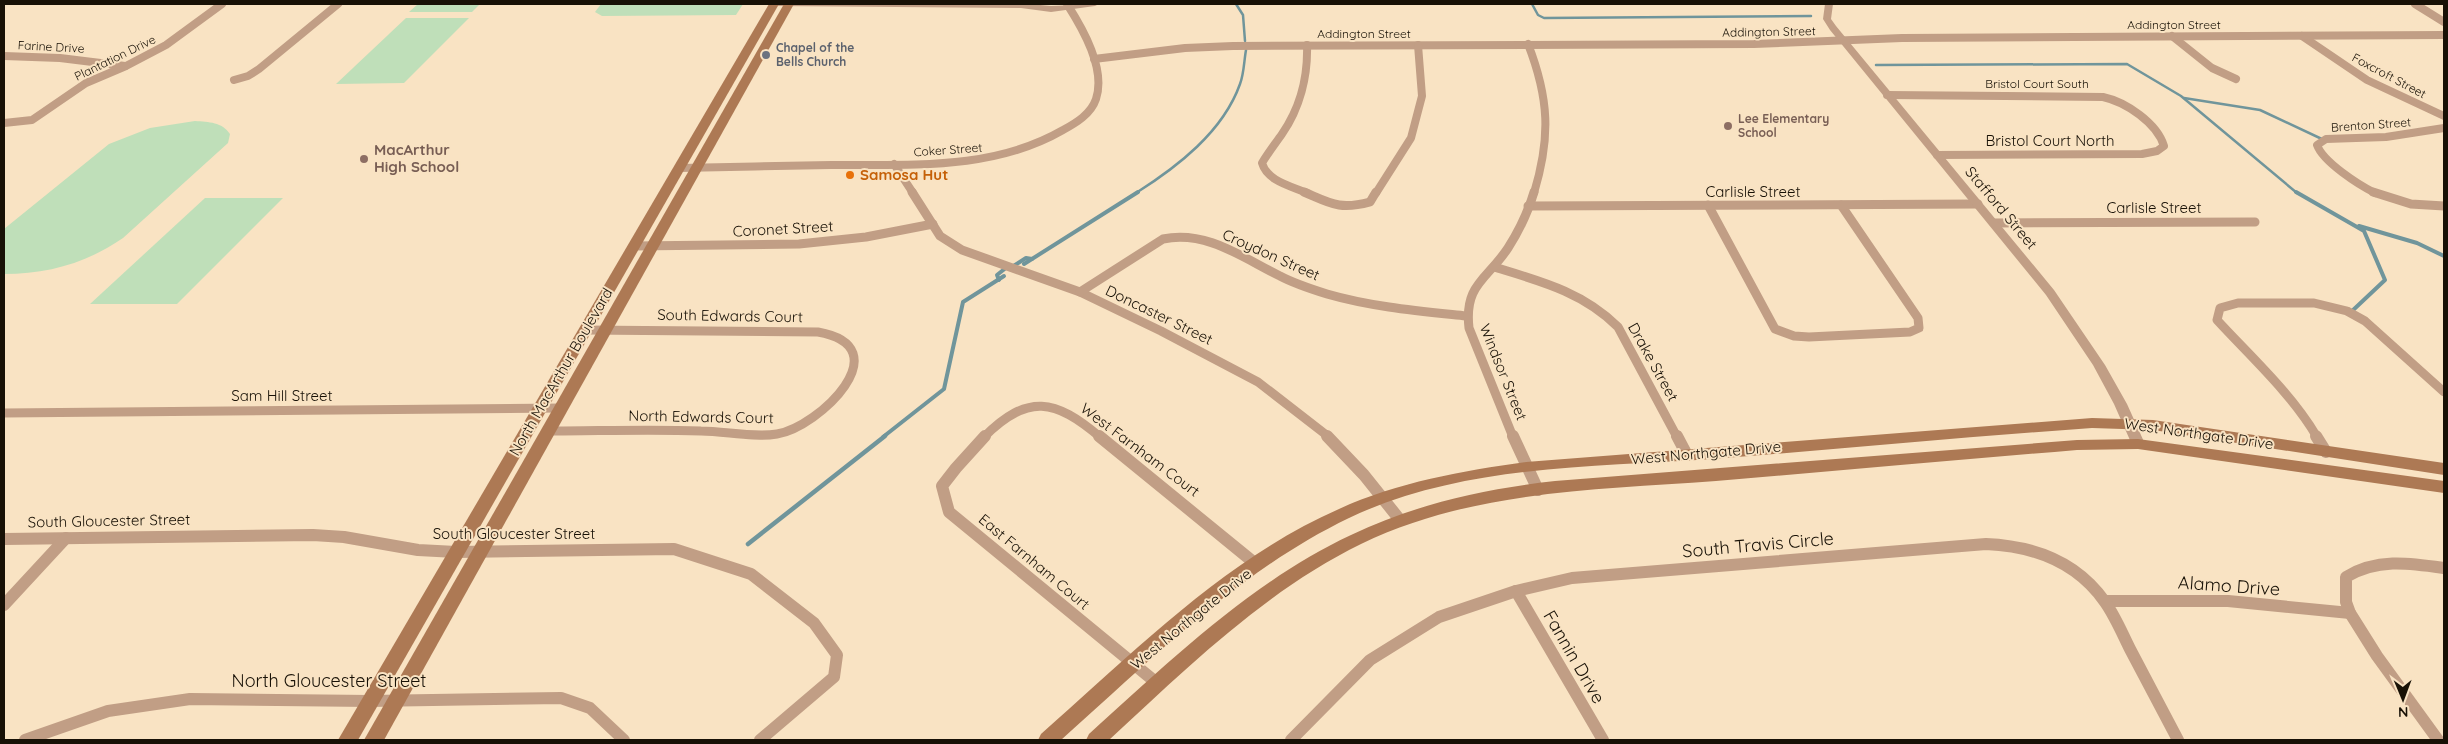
<svg xmlns="http://www.w3.org/2000/svg" width="2448" height="744" font-family="Quicksand,sans-serif">
	<style>
		.green { fill: #bfdfb9 }
		.lines { fill: none; stroke-linecap: round; stroke-linejoin: round }
		.stream-far2 { stroke: #70959b; stroke-width: 2.5 }
		.stream-far1 { stroke: #70959b; stroke-width: 4 }
		.stream { stroke: #70959b; stroke-width: 4.5 }
		.minor-far2 { stroke: #c19e85; stroke-width: 8 }
		.minor-far1 { stroke: #c19e85; stroke-width: 9 }
		.minor { stroke: #c19e85; stroke-width: 12 }
		.tertiary { fill: #c19e85; fill-rule: evenodd }
		.secondary { fill: #ad7954; fill-rule: evenodd }
		.worship-dot { fill: #6b7280; stroke: #f9e3c3; stroke-width: 2 }
		.education-dot { fill: #8d6e63; stroke: #f9e3c3; stroke-width: 2 }
		.food-dot { fill: #e8710a; stroke: #f9e3c3; stroke-width: 2 }
		.labels { text-anchor: middle; stroke-width: 4; stroke-linejoin: round; paint-order: stroke }
		.far-street-label { font-size: 12px; fill: #181106; stroke: #f9e3c3 }
		.far-worship-label { font-size: 12px; font-weight: bold; fill: #5b616d; stroke: #f9e3c3; text-anchor: start }
		.far-education-label { font-size: 12px; font-weight: bold; fill: #785e54; stroke: #f9e3c3; text-anchor: start }
		.street-label { font-size: 15px; fill: #181106; stroke: #f9e3c3 }
		.education-label { font-size: 15px; font-weight: bold; fill: #785e54; stroke: #f9e3c3; text-anchor: start }
		.food-label { font-size: 15px; font-weight: bold; fill: #c56008; stroke: #f9e3c3; text-anchor: start }
		.near-street-label { font-size: 18px; fill: #181106; stroke: #f9e3c3 }
	</style>
	<rect width="100%" height="100%" fill="#f9e3c3"/>
	<!-- green -->
	<g class="green">
		<polygon points="418,4 480,4 472,12 409,12"/>
		<polygon points="601,4 743,4 736,15 602,16 595,12"/>
		<polygon points="406,18 469,18 404,83 336,84"/>
		<path d="M195 121C209 122 222 122 230 134L228 143 123 238C87 263 48 274 4 274V229L109 144 150 128Z"/>
		<polygon points="205,198 283,198 177,304 90,304"/>
	</g>
	<g class="lines">
		<!-- stream-far2 -->
		<g class="stream-far2">
			<polyline points="1236,4 1243,15 1245,41"/>
			<polyline points="1532,4 1538,15 1544,18 1811,16"/>
			<polyline points="1876,65 2127,64 2181,96 2297,193"/>
			<polyline points="2184,98 2260,110 2324,140"/>
			<path d="M1136 193C1177 167 1223 132 1240 84 1244 74 1244 61 1246 50"/>
		</g>
		<!-- stream-far1 -->
		<g class="stream-far1">
			<polyline points="2296,192 2364,231 2385,280 2351,312"/>
			<polyline points="2359,226 2417,243 2444,256"/>
			<polyline points="1024,264 1138,192"/>
			<polyline points="1012,267 1026,258 1032,259"/>
			<polyline points="999,280 997,275 1007,267"/>
			<polyline points="883,437 944,389 963,302 1004,276"/>
		</g>
		<!-- stream -->
		<polyline class="stream" points="748,544 885,436"/>
		<!-- minor-far2 -->
		<g class="minor-far2">
			<polyline points="2415,4 2444,22"/>
			<polyline points="2172,36 2212,68 2236,79"/>
			<polyline points="2302,36 2367,80 2444,116"/>
			<path d="M1528 44C1549 98 1551 137 1534 193"/>
			<path d="M1307 45C1308 76 1300 108 1282 134 1275 144 1268 153 1262 163 1267 181 1291 186 1307 193"/>
			<polyline points="4,56 60,58 125,66"/>
			<polyline points="1094,59 1185,48 1233,46 1754,44 1902,38 2444,35"/>
			<polyline points="234,80 248,76 259,69 338,4"/>
			<path d="M1887 95 2103 97C2126 102 2157 123 2164 146L2157 151 2142 154 1937 155"/>
			<polyline points="4,123 32,120 86,83 126,66 166,45 222,4"/>
			<polyline points="894,164 913,193"/>
			<path d="M679 168C730 167 780 166 831 165 910 164 992 171 1063 130 1076 123 1091 114 1096 99 1106 69 1083 29 1067 4"/>
			<polyline points="1376,193 1411,138 1422,96 1418,45"/>
			<path d="M2375 193C2359 185 2323 162 2317 145L2326 139 2386 137 2444 128"/>
		</g>
		<!-- minor-far1 -->
		<g class="minor-far1">
			<polyline points="912,192 940,236 962,250 1080,292 1161,331 1258,382 1329,437"/>
			<path d="M1304 192C1332 204 1340 210 1370 202L1376 192"/>
			<polyline points="2373,192 2411,204 2444,206"/>
			<polyline points="1708,205 1775,329 1794,336 1809,337 1910,332 1919,328 1918,318 1841,205"/>
			<polyline points="1528,206 1978,204"/>
			<polyline points="1994,223 2255,222"/>
			<polyline points="634,246 799,244 866,237 933,224"/>
			<path d="M1494 267C1540 281 1583 292 1618 327L1677 437"/>
			<path d="M1080 292 1163 239C1207 230 1243 258 1280 276 1295 284 1311 289 1327 294 1372 307 1419 311 1466 316"/>
			<polyline points="4,413 561,408"/>
			<path d="M548 431C599 431 650 429 701 431 725 431 752 438 777 434 819 427 902 347 818 332L585 330"/>
			<path d="M984 437C1028 393 1055 399 1100 437"/>
			<path d="M1513 437 1469 328C1464 284 1487 280 1508 248 1519 231 1528 212 1534 192"/>
			<path d="M2317 437C2291 393 2251 357 2217 320L2220 308 2238 303H2314L2347 311 2365 321 2444 392"/>
		</g>
		<!-- minor -->
		<g class="minor">
			<polyline points="985,436 956,468 942,486 949,512 1158,684"/>
			<polyline points="1099,436 1257,565"/>
			<polyline points="1327,436 1364,475 1400,520"/>
			<polyline points="1513,436 1538,490"/>
			<polyline points="1677,436 1687,455"/>
			<polyline points="2316,436 2326,452"/>
			<polyline points="4,539 313,535 344,537 418,550 456,552 674,549 751,574 814,623 837,655 834,677 760,740"/>
			<polyline points="1516,591 1603,740"/>
			<polyline points="2105,601 2228,601 2350,613"/>
			<polyline points="4,605 66,538"/>
			<polyline points="25,740 108,711 190,699 370,701 561,698 590,708 624,740"/>
			<path d="M1291 740 1370 660 1439 617 1516 591 1572 578 1986 544C2033 546 2077 562 2105 602 2115 616 2122 633 2130 649 2146 679 2162 710 2178 740"/>
			<path d="M2438 740 2377 656 2350 613 2346 602V577C2377 558 2409 563 2444 568"/>
		</g>
		<!-- tertiary -->
		<g class="tertiary">
			<polygon points="770,4 1030,4 1051,6 1099,4 1095,6 1051,12 1021,8 774,6"/>
			<polygon points="1825,4 1833,4 1831,19 1836,26 2054,290 2105,365 2127,404 2145,444 2143,447 2133,447 2114,404 2093,365 2046,295 1830,30 1823,19"/>
		</g>
		<!-- secondary -->
		<g class="secondary">
			<polygon points="769,4 779,4 358,740 338,740"/>
			<polygon points="784,4 794,4 384,740 364,740"/>
			<path d="M2092 418 2153 420 2444 463V475L2153 430 2092 428C1965 437 1839 449 1712 459 1592 467 1460 465 1349 518 1239 571 1151 660 1061 740H1038L1041 734C1133 653 1225 559 1339 509 1398 482 1462 471 1526 462Z"/>
			<path d="M2138 439 2444 481V493L2138 449 2077 450C1957 460 1836 471 1716 481 1595 490 1473 490 1361 544 1265 591 1187 668 1109 740H1086L1089 734C1170 661 1251 582 1351 535 1416 504 1484 489 1555 481L2077 440Z"/>
		</g>
	</g>
	<!-- markers -->
	<circle class="worship-dot" cx="766" cy="55" r="5"/>
	<g class="education-dot">
		<circle cx="1728" cy="126" r="5"/>
		<circle cx="364" cy="159" r="5"/>
	</g>
	<circle class="food-dot" cx="850" cy="175" r="5"/>
	<g class="labels">
		<!-- far-street labels -->
		<g class="far-street-label">
			<text x="2174" y="29">Addington Street</text>
			<text transform="translate(1769 32) rotate(-1)" y="4">Addington Street</text>
			<text x="1364" y="38">Addington Street</text>
			<text transform="translate(51 47) rotate(3)" y="4">Farine Drive</text>
			<text transform="translate(115 58) rotate(-26)" y="4">Plantation Drive</text>
			<text transform="translate(2389 76) rotate(28)" y="4">Foxcroft Street</text>
			<text x="2037" y="88">Bristol Court South</text>
			<text transform="translate(2371 125) rotate(-4)" y="4">Brenton Street</text>
			<text transform="translate(948 150) rotate(-4)" y="4">Coker Street</text>
		</g>
		<!-- far-worship labels -->
		<g class="far-worship-label">
			<text x="776" y="52">Chapel of the<tspan x="776" dy="14">Bells Church</tspan></text>
		</g>
		<!-- far-education labels -->
		<g class="far-education-label">
			<text x="1738" y="123">Lee Elementary<tspan x="1738" dy="14">School</tspan></text>
		</g>
		<!-- street labels -->
		<g class="street-label">
			<text x="2050" y="146">Bristol Court North</text>
			<text x="1753" y="197">Carlisle Street</text>
			<text transform="translate(2001 208) rotate(50)" y="5">Stafford Street</text>
			<text x="2154" y="213">Carlisle Street</text>
			<text transform="translate(783 229) rotate(-3)" y="5">Coronet Street</text>
			<text transform="translate(1271 255) rotate(24)" y="5">Croydon Street</text>
			<text transform="translate(1159 315) rotate(26)" y="5">Doncaster Street</text>
			<text transform="translate(730 316) rotate(1)" y="5">South Edwards Court</text>
			<text transform="translate(1653 362) rotate(61)" y="5">Drake Street</text>
			<text transform="translate(561 372) rotate(-60)" y="5">North MacArthur Boulevard</text>
			<text transform="translate(1503 372) rotate(68)" y="5">Windsor Street</text>
			<text x="282" y="401">Sam Hill Street</text>
			<text transform="translate(701 417) rotate(1)" y="5">North Edwards Court</text>
			<text transform="translate(2199 434) rotate(8)" y="5">West Northgate Drive</text>
			<text transform="translate(1140 450) rotate(37)" y="5">West Farnham Court</text>
			<text transform="translate(1706 453) rotate(-5)" y="5">West Northgate Drive</text>
			<text transform="translate(109 521) rotate(-1)" y="5">South Gloucester Street</text>
			<text x="514" y="539">South Gloucester Street</text>
			<text transform="translate(1034 562) rotate(40)" y="5">East Farnham Court</text>
			<text transform="translate(1191 619) rotate(-39)" y="5">West Northgate Drive</text>
		</g>
		<!-- education labels -->
		<g class="education-label">
			<text x="374" y="155">MacArthur<tspan x="374" dy="17">High School</tspan></text>
		</g>
		<!-- food labels -->
		<g class="food-label">
			<text x="860" y="180">Samosa Hut</text>
		</g>
		<!-- near-street labels -->
		<g class="near-street-label">
			<text transform="translate(1758 545) rotate(-5)" y="6">South Travis Circle</text>
			<text transform="translate(2229 586) rotate(4)" y="6">Alamo Drive</text>
			<text transform="translate(1574 657) rotate(60)" y="6">Fannin Drive</text>
			<text x="329" y="687">North Gloucester Street</text>
		</g>
	</g>
	<!-- border -->
	<rect width="2448" height="744" fill="none" stroke="#181106" stroke-width="10"/>
	<!-- north arrow -->
	<g transform="translate(2403 699) rotate(179)" stroke="#f9e3c3" stroke-width="4" paint-order="stroke">
	<path d="M0-4L9 19L0 12L-9 19Z" fill="#181106"/>
	<text y="-8" font-size="14" font-weight="bold" text-anchor="middle" fill="#181106">N</text>
	</g>
</svg>
